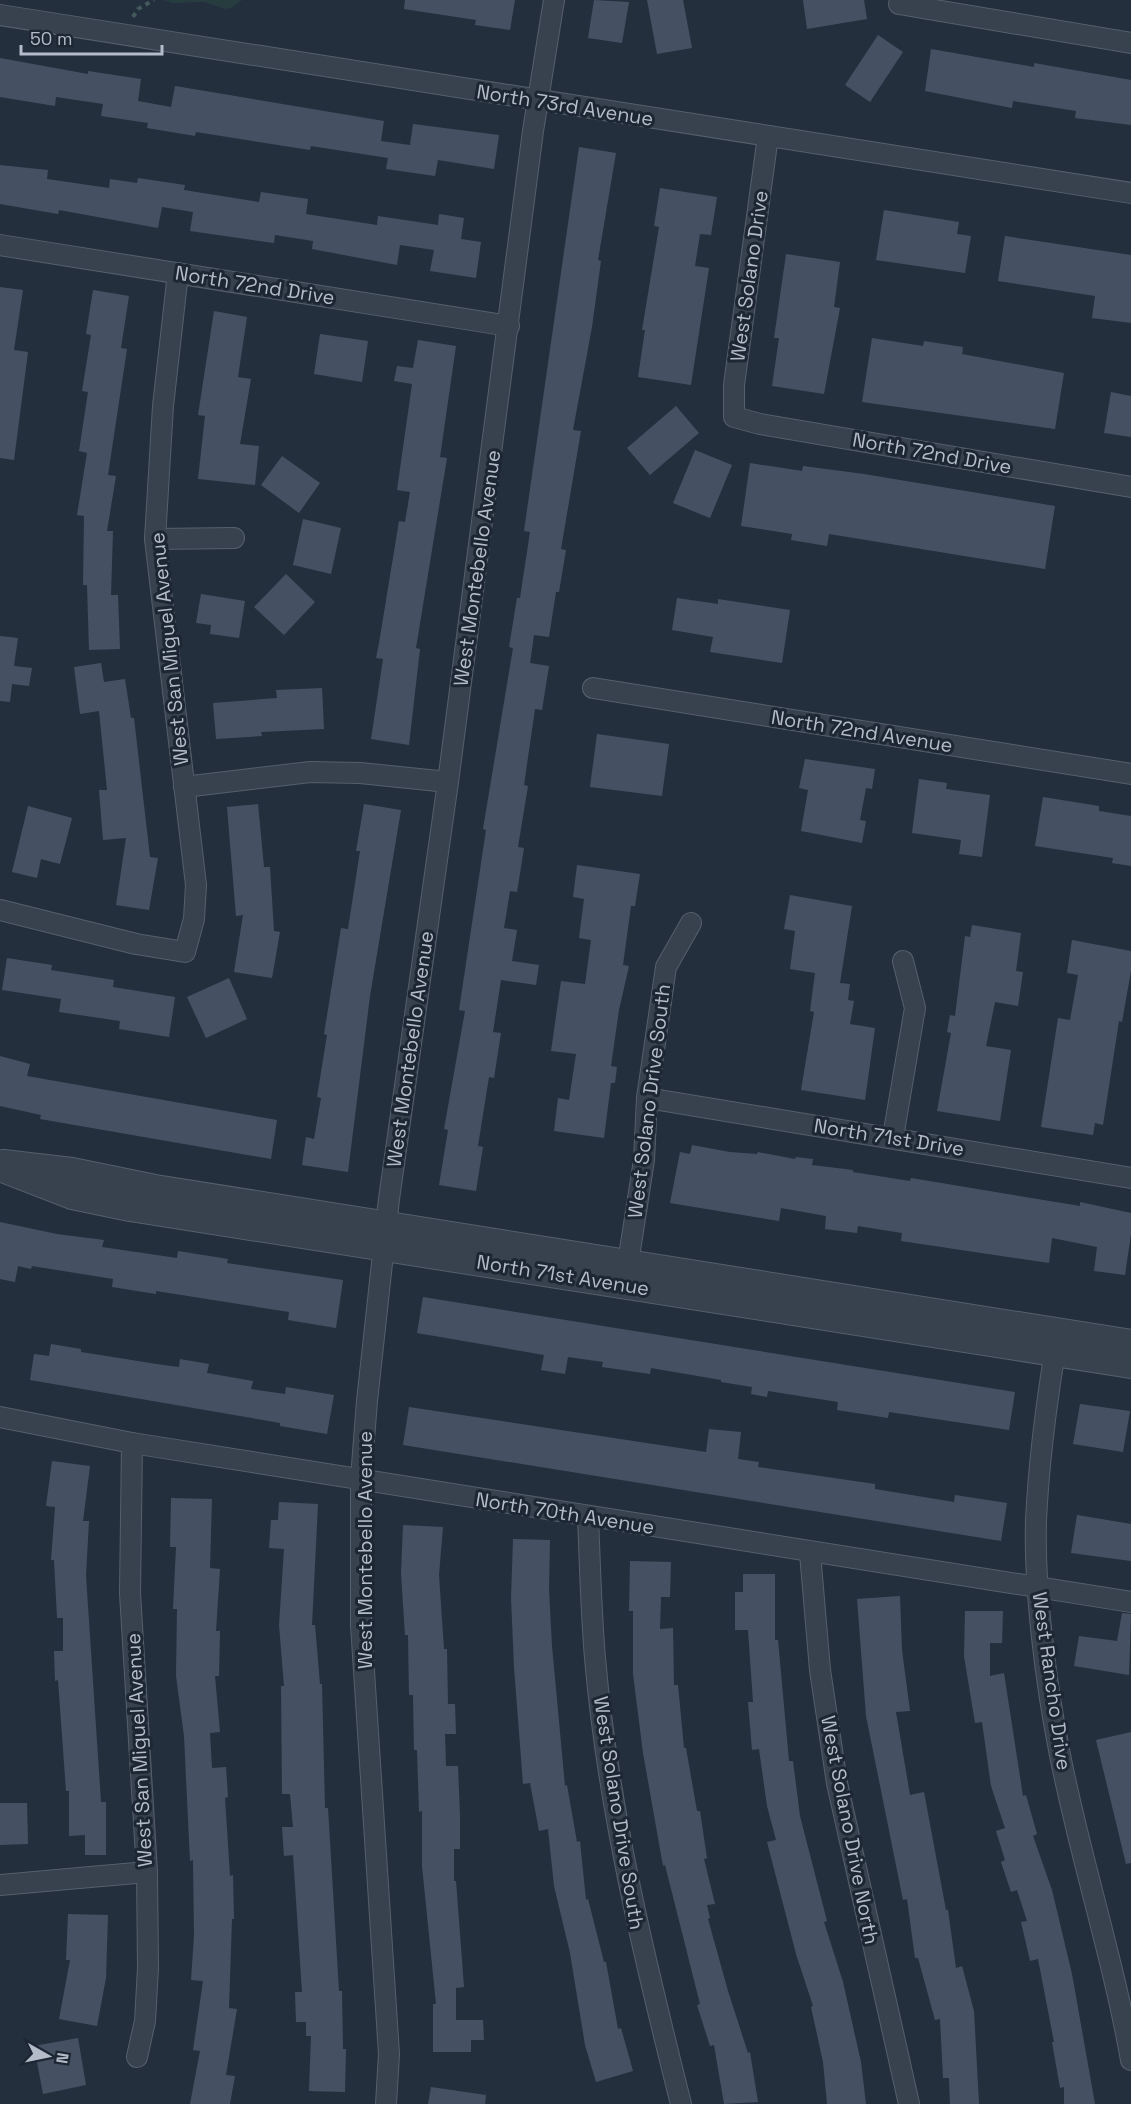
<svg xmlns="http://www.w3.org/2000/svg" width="1131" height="2104" font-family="'Space Grotesk',sans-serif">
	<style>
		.green { fill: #263c3f }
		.building { fill: #455162 }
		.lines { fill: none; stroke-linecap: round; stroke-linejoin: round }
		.minor-casing { stroke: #565f6c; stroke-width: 22 }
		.tertiary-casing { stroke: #565f6c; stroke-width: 28 }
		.path { stroke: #44595c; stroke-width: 4; stroke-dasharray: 4.5 4.5; stroke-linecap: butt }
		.minor { stroke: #38414e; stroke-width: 20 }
		.tertiary { stroke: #38414e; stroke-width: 26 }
		.labels { text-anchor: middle; stroke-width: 6; stroke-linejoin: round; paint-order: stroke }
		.street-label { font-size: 20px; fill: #b4bcc9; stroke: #1d2633 }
	</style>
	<rect width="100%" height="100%" fill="#242f3e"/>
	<!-- green -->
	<polygon class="green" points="164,0 242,0 231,8 225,9 204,2 172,3"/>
	<!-- building -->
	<g class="building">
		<polygon points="405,0 515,0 510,30 475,25 476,20 404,9"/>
		<polygon points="594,0 629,2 622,43 588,38"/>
		<polygon points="647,0 683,0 692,48 657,54"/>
		<polygon points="803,0 864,0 867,19 807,29"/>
		<polygon points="878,35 903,52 870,102 845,85"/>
		<polygon points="931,49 1034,67 1034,63 1131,80 1131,125 1075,118 1076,111 1013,101 1012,108 925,91"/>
		<polygon points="0,58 88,74 88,71 141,79 138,101 171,107 175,86 384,121 381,141 410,145 413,124 499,135 494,169 438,160 435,176 386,169 388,158 311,146 310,150 196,132 195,136 147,128 148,123 101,116 103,104 56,97 55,106 0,97"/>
		<polygon points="579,147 616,153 598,260 601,261 592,327 573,430 581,431 561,549 566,550 559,592 556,592 549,637 534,635 530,663 549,666 542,710 535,709 524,785 528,786 518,847 524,848 517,892 510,891 504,928 517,930 512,961 539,965 536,985 501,980 493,1032 501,1033 494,1078 489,1077 478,1146 483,1147 476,1191 439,1185 448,1130 444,1129 465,1011 459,1010 486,830 483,829 513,648 509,647 517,598 520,598 530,532 524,531"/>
		<polygon points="0,165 48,170 47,179 109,188 110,179 137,183 138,178 185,185 184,190 259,202 261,192 308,199 306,214 377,225 378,216 438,225 439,214 464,218 461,239 481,242 476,278 430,271 434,250 400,245 397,265 312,249 313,241 275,235 274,243 190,231 193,212 162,207 158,228 59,210 58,214 0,204"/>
		<polygon points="660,188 717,197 711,235 700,234 695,266 709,268 691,385 638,377 645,330 642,330 659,227 654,226"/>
		<polygon points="884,210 959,222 957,234 971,236 965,273 876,260"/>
		<polygon points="1005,236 1131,255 1131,323 1092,318 1095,296 998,281"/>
		<polygon points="786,254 840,262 834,307 840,308 824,394 772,386 779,338 774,338"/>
		<polygon points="0,287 23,290 14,350 28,352 14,460 0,458"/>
		<polygon points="93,290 129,296 121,348 127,349 108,475 116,476 107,531 113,531 111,595 118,595 120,649 89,650 87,585 83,585 84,516 77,515 87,453 79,451 88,392 82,391 91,335 86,334"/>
		<polygon points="214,311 247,317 238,377 251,379 240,444 259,446 255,485 198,479 205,416 198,415"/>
		<polygon points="320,334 368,341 362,382 314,374"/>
		<polygon points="872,338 923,346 924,341 963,347 962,354 1064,373 1055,429 862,402"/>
		<polygon points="418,340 456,346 440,457 447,458 416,648 420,649 409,745 371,739 383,659 376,658 379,643 399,521 405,522 410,492 397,490 412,384 394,381 397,366 413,368"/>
		<polygon points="1111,392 1131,396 1131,437 1104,433"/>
		<polygon points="676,406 699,433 650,475 627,448"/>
		<polygon points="695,450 732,465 710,518 673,503"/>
		<polygon points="282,456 320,483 299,513 261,485"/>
		<polygon points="750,463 802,471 803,466 864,474 1055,506 1045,569 829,534 827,546 791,540 792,534 741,526"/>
		<polygon points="303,519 341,528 331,574 293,565"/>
		<polygon points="286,574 315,602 284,635 254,607"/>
		<polygon points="201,594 245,601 239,638 210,634 211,625 196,623"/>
		<polygon points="677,598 718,604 718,599 790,610 782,663 710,652 713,637 672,630"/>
		<polygon points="0,636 18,638 14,666 32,668 29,686 12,684 10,702 0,701"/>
		<polygon points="101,663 104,682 125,679 131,718 134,718 150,857 158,858 149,910 116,905 126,838 103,840 99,790 107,790 99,711 80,714 74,667"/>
		<polygon points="322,688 324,729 261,732 262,736 216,739 213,703 277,698 276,690"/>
		<polygon points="597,734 669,744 662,796 590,787"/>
		<polygon points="805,759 875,769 872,789 866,788 860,820 866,821 862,843 801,831 808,790 799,788"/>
		<polygon points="919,779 947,783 946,789 990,795 982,857 959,854 961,840 912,833"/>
		<polygon points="1043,797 1099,806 1099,811 1131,816 1131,866 1112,863 1113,858 1035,846"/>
		<polygon points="258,804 264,867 270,867 274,931 280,932 272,978 234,972 243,915 236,916 227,807"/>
		<polygon points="364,804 401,810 370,996 348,1172 302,1165 306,1137 314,1139 321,1098 317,1097 327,1035 324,1034 341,928 348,929 360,851 356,851"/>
		<polygon points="28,806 72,818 60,864 41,859 37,878 12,872"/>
		<polygon points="577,865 640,874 635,906 631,906 623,965 629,966 619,1010 611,1066 617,1067 615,1083 611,1083 604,1138 554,1131 558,1098 569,1100 576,1054 551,1051 561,981 585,984 591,940 579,938 584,899 573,897"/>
		<polygon points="790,895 852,906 840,983 850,984 848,1000 854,1001 850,1024 875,1028 865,1100 801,1090 814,1012 810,1011 815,973 790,969 795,931 784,929"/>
		<polygon points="972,925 1021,933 1016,971 1023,972 1018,1006 995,1002 986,1046 1011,1050 1000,1121 937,1111 951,1033 947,1032 950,1015 955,1016 965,936 970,937"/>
		<polygon points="1072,940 1131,951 1131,971 1122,1022 1119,1021 1103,1125 1095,1123 1093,1135 1041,1127 1058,1018 1070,1020 1078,975 1067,973"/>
		<polygon points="7,958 52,965 51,970 114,980 113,987 175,997 169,1037 119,1029 120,1021 59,1012 61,999 2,990"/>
		<polygon points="229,978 247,1019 206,1038 187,997"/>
		<polygon points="0,1056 30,1064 27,1076 277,1120 271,1159 40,1119 41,1115 0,1106"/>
		<polygon points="692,1145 730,1152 757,1154 758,1152 795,1159 796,1157 813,1159 812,1165 853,1170 853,1172 910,1181 911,1178 1080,1206 1080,1202 1131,1213 1131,1234 1125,1275 1094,1271 1097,1247 1052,1238 1049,1263 901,1241 902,1233 858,1226 857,1233 825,1229 826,1216 781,1208 779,1221 670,1203 680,1152 690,1154"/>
		<polygon points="0,1222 57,1234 104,1240 102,1247 177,1258 178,1251 228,1259 227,1263 343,1280 336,1328 288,1320 289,1312 156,1291 156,1294 112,1287 113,1279 32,1266 31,1269 18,1266 15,1282 0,1279"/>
		<polygon points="423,1297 1015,1392 1009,1430 889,1412 888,1418 837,1410 838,1402 768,1391 767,1397 751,1394 752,1387 721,1382 721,1380 651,1368 650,1374 602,1367 603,1362 568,1357 565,1374 541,1370 544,1355 417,1333"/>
		<polygon points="51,1344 81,1349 81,1352 163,1365 179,1367 180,1359 209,1364 207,1373 253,1381 251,1389 285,1394 286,1387 334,1395 327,1434 280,1426 280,1423 30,1380 34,1354 49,1356"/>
		<polygon points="1080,1404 1130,1411 1123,1452 1073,1444"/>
		<polygon points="409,1407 706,1452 709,1429 741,1432 738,1459 759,1462 758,1467 875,1484 875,1489 954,1502 955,1495 1007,1503 1001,1541 403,1445"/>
		<polygon points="52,1461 90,1466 83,1521 89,1521 86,1576 101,1802 106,1802 106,1855 85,1855 85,1835 69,1836 69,1791 66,1791 58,1680 55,1681 54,1651 63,1651 63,1618 57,1618 54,1560 51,1560 55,1507 46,1506"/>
		<polygon points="171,1498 212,1499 210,1568 220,1569 216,1631 220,1631 219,1676 215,1676 220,1732 210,1733 212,1768 226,1767 228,1797 225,1798 230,1876 233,1875 234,1919 232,1919 229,2008 237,2009 226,2075 235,2076 230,2104 190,2104 200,2051 193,2050 203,1981 191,1980 194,1936 193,1860 190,1861 184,1736 176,1676 177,1609 173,1609 176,1547 170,1547"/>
		<polygon points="279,1502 318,1504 312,1625 315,1625 320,1684 322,1684 325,1808 328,1808 339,1991 342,1991 343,2049 346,2049 345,2092 309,2091 311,2036 306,2036 306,2022 296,2022 295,1992 302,1992 293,1855 284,1856 282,1827 293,1827 290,1794 282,1794 281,1686 284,1686 279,1625 284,1549 269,1548 271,1520 278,1520"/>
		<polygon points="1077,1515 1131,1524 1131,1561 1071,1553"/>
		<polygon points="403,1525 443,1527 439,1575 444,1649 447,1649 448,1704 455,1704 456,1734 445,1734 446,1766 458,1766 460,1816 460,1849 454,1849 454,1881 456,1881 464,1987 456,1988 456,2020 483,2020 484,2040 471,2040 471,2052 433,2052 433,2004 436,2004 422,1866 422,1811 419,1812 417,1750 414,1750 413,1695 409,1695 408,1635 405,1635 401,1574"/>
		<polygon points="513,1539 550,1540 549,1590 552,1646 565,1786 567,1785 577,1842 580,1841 586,1900 588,1899 604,1962 606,1962 618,2029 621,2028 633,2071 596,2082 585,2045 570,1953 554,1886 548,1829 539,1831 530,1783 523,1784 514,1667 511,1598"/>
		<polygon points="630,1561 671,1562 670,1597 661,1597 660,1629 673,1628 674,1685 678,1685 684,1748 686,1748 697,1811 700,1811 707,1858 704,1859 715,1904 707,1905 710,1918 708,1919 728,1991 748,2053 750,2052 758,2102 724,2104 714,2045 710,2046 697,2005 700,2004 665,1865 663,1866 643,1753 633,1674 633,1611 629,1611"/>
		<polygon points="743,1574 775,1574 775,1640 778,1640 789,1761 793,1761 800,1816 827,1921 824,1922 843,1982 861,2062 866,2104 827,2104 823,2062 811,2007 813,2006 796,1954 767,1842 776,1840 767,1806 759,1749 752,1750 748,1702 753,1702 748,1630 735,1630 735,1592 743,1592"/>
		<polygon points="900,1596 902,1650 910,1711 896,1712 910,1795 924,1792 946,1910 948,1910 956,1968 962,1966 974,2011 979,2104 950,2104 949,2078 943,2078 940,2019 935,2020 918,1958 915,1958 907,1899 903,1900 866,1716 857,1599"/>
		<polygon points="965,1611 1003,1611 1002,1643 990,1643 990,1676 1004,1673 1023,1796 1026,1795 1037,1834 1033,1836 1052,1890 1072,1974 1095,2104 1064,2104 1064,2087 1060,2088 1052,2042 1054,2042 1038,1959 1030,1961 1021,1922 1027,1921 1017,1890 1011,1892 1001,1862 1005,1860 996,1831 1005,1828 991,1786 982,1722 975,1723 964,1656"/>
		<polygon points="1122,1613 1131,1614 1129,1675 1074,1666 1079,1636 1117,1641"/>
		<polygon points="1131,1732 1131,1863 1126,1864 1096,1740"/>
		<polygon points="0,1803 27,1803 28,1844 0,1845"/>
		<polygon points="68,1914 108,1915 106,1978 97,2026 59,2019 70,1960 66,1960"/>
		<polygon points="78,2038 86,2085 43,2094 34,2046"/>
		<polygon points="431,2087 486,2095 485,2104 428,2104"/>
	</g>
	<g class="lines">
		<defs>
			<g id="minor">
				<polyline points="900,0 899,4 1131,43"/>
				<polyline points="0,15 1131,193"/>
				<polyline points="768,136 734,385 734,417 760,424 1131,487"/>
				<polyline points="0,245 509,326"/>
				<polyline points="155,539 234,538"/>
				<polyline points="593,688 1131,774"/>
				<polyline points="184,787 310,772 360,773 448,782"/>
				<polyline points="0,910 136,944 185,952 194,919 196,885 155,539 163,406 178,273"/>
				<polyline points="647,1098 1131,1178"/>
				<polyline points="893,1137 915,1008 903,961"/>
				<polyline points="628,1263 644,1160 647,1098 666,967 691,923"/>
				<path d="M1057 1339C1047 1398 1039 1459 1036 1520 1034 1590 1046 1685 1060 1755 1080 1857 1113 1957 1131 2060"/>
				<polyline points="0,1417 132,1443 1131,1602"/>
				<polyline points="132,1443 130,1593 147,1872 148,1968 145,2021 137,2057"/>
				<path d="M588 1517C590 1564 591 1611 595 1658 608 1809 644 1957 681 2104"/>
				<polyline points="810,1553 820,1670 837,1783 909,2104"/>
				<polyline points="0,1885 147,1872"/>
				<polyline points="386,2104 389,2054 361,1625 361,1478 367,1401 389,1199 448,782 533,131 554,0"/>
			</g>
			<g id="tertiary">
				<polyline points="3,1163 72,1171 155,1188 1131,1343"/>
				<polyline points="0,1168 72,1196 130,1208 1131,1365"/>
			</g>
		</defs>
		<!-- minor casing -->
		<use href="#minor" class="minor-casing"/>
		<!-- tertiary casing -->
		<use href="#tertiary" class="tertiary-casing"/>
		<!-- path -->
		<polyline class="path" points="133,17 138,9 154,0"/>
		<!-- minor -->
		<use href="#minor" class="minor"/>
		<!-- tertiary -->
		<use href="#tertiary" class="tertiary"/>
	</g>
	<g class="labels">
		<!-- street labels -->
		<g class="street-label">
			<text transform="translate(565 105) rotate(9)" y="7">North 73rd Avenue</text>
			<text transform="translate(749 276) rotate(-82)" y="7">West Solano Drive</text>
			<text transform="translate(255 285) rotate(9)" y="7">North 72nd Drive</text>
			<text transform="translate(932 453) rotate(10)" y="7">North 72nd Drive</text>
			<text transform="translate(477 568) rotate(-82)" y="7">West Montebello Avenue</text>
			<text transform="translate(169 649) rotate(-96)" y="7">West San Miguel Avenue</text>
			<text transform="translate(862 731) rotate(9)" y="7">North 72nd Avenue</text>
			<text transform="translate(410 1049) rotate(-82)" y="7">West Montebello Avenue</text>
			<text transform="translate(649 1101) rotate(-83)" y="7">West Solano Drive South</text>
			<text transform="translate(889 1137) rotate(9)" y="7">North 71st Drive</text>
			<text transform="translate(563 1275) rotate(9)" y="7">North 71st Avenue</text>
			<text transform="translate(565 1513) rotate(9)" y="7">North 70th Avenue</text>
			<text transform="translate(365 1550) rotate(-90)" y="7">West Montebello Avenue</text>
			<text transform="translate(1052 1681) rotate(82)" y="7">West Rancho Drive</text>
			<text transform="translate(139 1750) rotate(-93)" y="7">West San Miguel Avenue</text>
			<text transform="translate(619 1813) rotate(81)" y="7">West Solano Drive South</text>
			<text transform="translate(850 1830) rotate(79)" y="7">West Solano Drive North</text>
		</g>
	</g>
	<!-- north arrow -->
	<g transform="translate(48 2056) rotate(99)" stroke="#1d2633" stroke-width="4.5" paint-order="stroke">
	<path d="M0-4.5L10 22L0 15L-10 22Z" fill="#b4bcc9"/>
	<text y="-9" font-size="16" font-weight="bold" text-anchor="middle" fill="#b4bcc9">N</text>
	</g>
	<!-- scale -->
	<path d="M21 45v9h141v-9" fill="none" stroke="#b4bcc9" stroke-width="3"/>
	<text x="30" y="45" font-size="18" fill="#b4bcc9" stroke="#1d2633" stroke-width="4.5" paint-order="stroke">50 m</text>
</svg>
